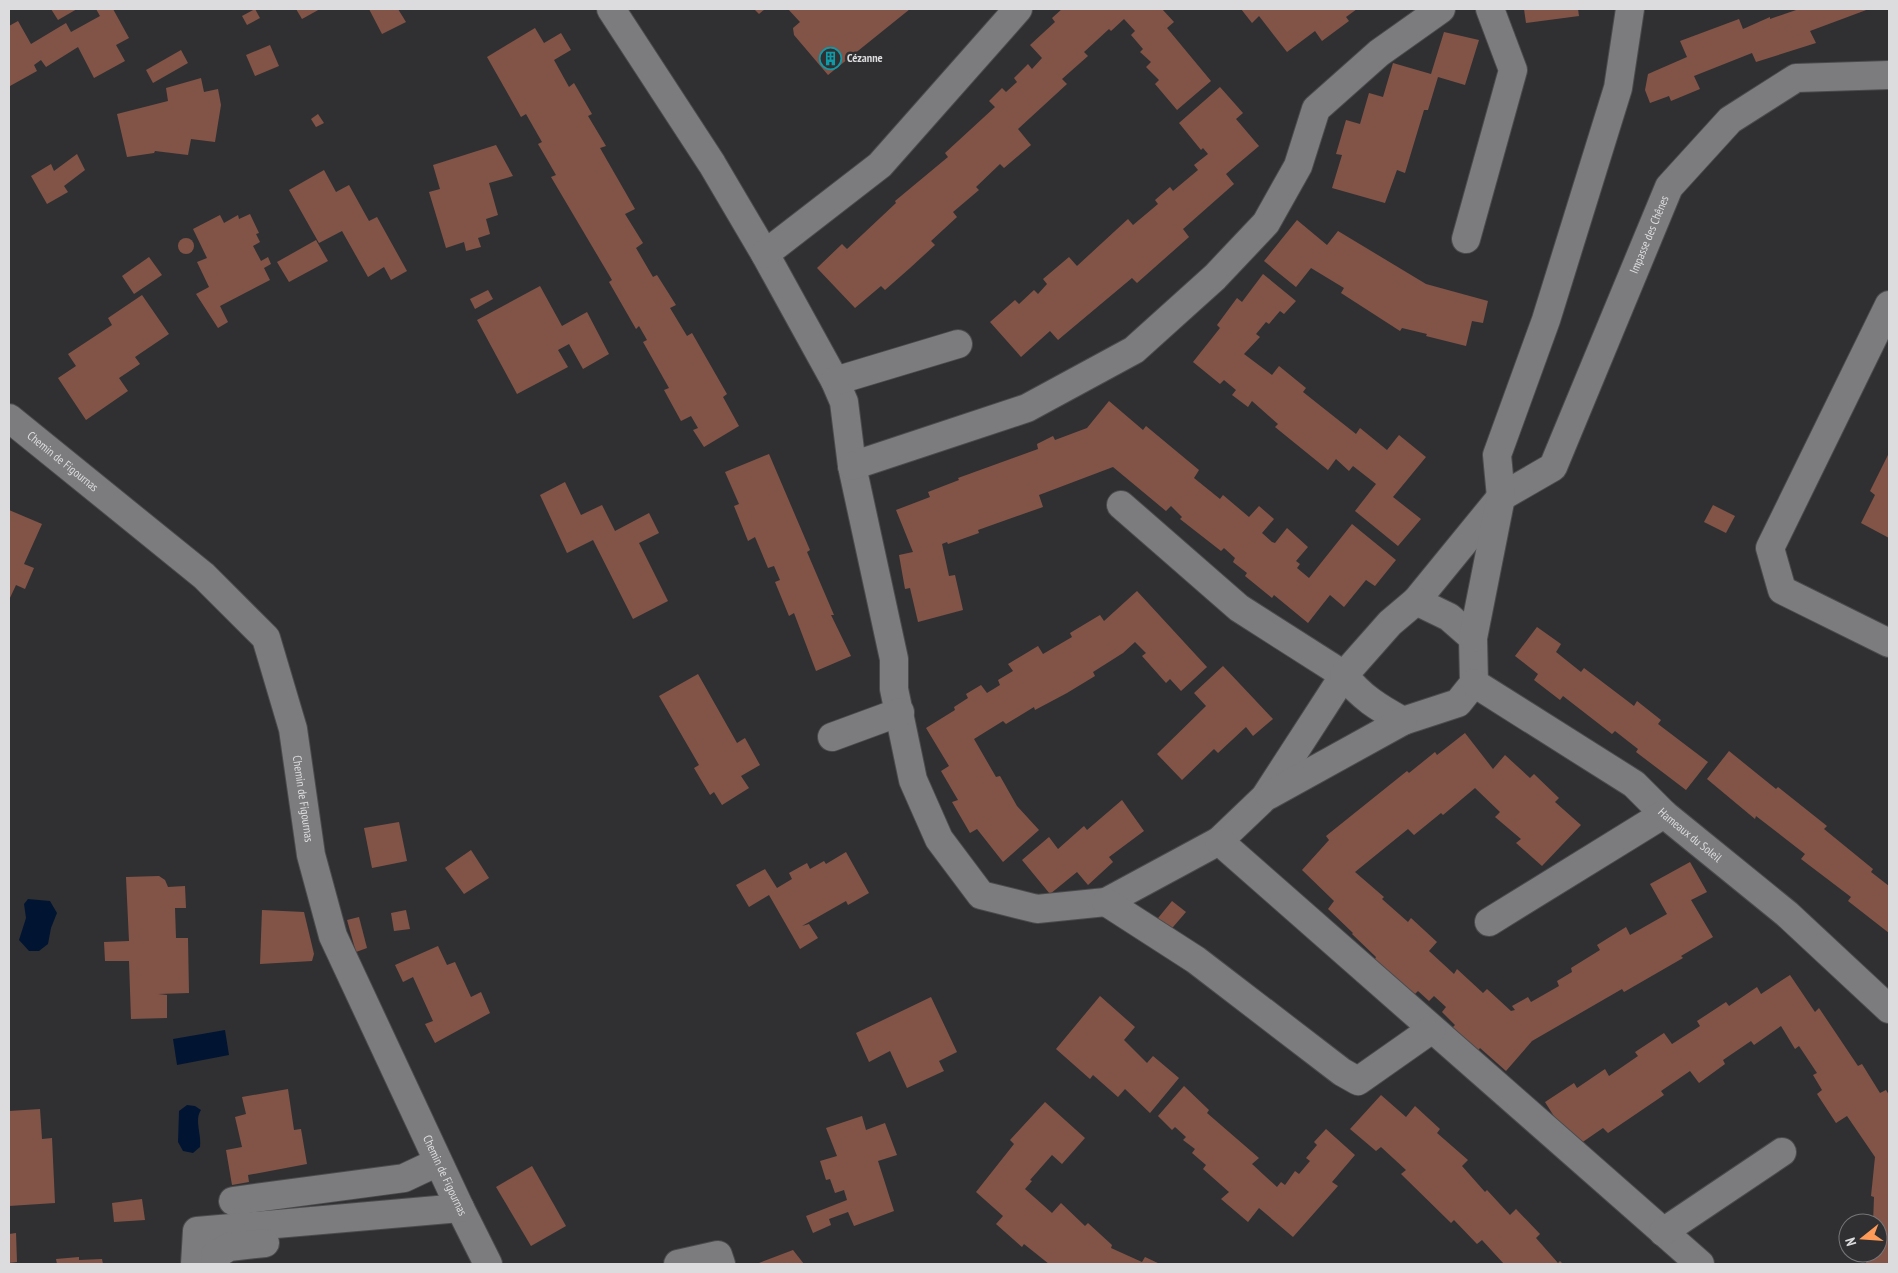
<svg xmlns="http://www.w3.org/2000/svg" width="1898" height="1273" font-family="'PT Sans Narrow',sans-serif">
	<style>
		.water { fill: #011533 }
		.building { fill: #825447 }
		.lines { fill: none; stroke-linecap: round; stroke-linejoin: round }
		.minor-casing { stroke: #4b4b4d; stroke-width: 30 }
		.minor { stroke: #7c7c7f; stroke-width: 28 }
		.labels { text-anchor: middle; stroke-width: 5; stroke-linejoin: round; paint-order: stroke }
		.poi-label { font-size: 12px; font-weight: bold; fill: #dcdcde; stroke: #303032; text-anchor: start }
		.street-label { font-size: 12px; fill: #dcdcde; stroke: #303032 }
	</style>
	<rect width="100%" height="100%" fill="#303032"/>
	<!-- water -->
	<g class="water">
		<polygon points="28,899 50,901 57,913 51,928 48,944 39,951 29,951 19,940 26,918 24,904"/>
		<polygon points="225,1030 229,1055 177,1065 173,1039"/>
		<path d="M187 1105 195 1106 201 1110C194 1120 202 1135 200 1147L193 1153 183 1151 178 1142 179 1111Z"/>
	</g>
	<!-- building -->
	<g class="building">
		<polygon points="51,9 77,9 58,20"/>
		<polygon points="96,9 113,9 129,38 116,45 125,61 94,78 78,47 46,67 41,60 34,65 37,71 10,86 9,26 18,21 31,44 66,23 71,32 100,16"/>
		<polygon points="255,9 260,18 247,25 242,16"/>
		<polygon points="296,9 320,9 302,19"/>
		<polygon points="369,9 398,9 406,22 382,34"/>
		<polygon points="754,9 765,9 759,14"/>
		<polygon points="788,9 910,9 828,75 794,35 793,28 800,22"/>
		<polygon points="1062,9 1162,9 1174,22 1167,28 1211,81 1177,110 1155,84 1159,80 1146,67 1151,62 1140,52 1143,49 1131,35 1135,31 1124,19 1111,31 1109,29 1084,52 1088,56 1062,79 1067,84 1018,129 1031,145 1004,168 1000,164 976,187 979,190 953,212 957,217 931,241 935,245 910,268 885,290 881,286 855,308 817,268 842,244 847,249 896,203 895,201 948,157 945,153 995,107 989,101 1002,88 1006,92 1017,82 1014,78 1028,64 1032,69 1042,58 1030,45 1055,22 1052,18"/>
		<polygon points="1241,9 1357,9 1346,17 1349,21 1322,41 1315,31 1287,52 1259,16 1252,23"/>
		<polygon points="1524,9 1578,9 1579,16 1526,23"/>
		<polygon points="1799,9 1869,9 1810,31 1816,43 1756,62 1752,53 1694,76 1700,89 1671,101 1669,96 1650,103 1645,90 1648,74 1687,57 1680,41 1739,19 1743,29 1770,17 1770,19"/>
		<polygon points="535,28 544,43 561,33 571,50 554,60 569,87 574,83 592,114 588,116 606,146 600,148 635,209 625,214 643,243 636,248 653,277 657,275 676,305 670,308 687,336 692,333 727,394 723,397 739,426 704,447 693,430 698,428 691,416 681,421 664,390 669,388 643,342 647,340 639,326 636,329 609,282 612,280 551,177 556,175 538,144 542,142 526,114 521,117 487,57"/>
		<polygon points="1444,32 1479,40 1465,85 1438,77 1428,110 1424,110 1405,173 1397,170 1385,203 1332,188 1342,155 1336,154 1346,120 1360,124 1369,93 1383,97 1393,63 1431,74"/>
		<polygon points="270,45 279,66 255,76 246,55"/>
		<polygon points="181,50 188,63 153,83 146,70"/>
		<polygon points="201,78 204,92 218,89 221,105 215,142 191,139 188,155 155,151 154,153 127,157 117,114 168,101 166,88"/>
		<polygon points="1220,87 1243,113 1236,119 1259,146 1226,174 1234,184 1183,229 1189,237 1137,283 1132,278 1058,340 1050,331 1021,357 990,322 1015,300 1019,304 1034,290 1038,294 1047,284 1043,279 1069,257 1077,266 1128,219 1133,225 1158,204 1155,200 1170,187 1173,191 1198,170 1194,165 1208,154 1203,148 1201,150 1179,123"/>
		<polygon points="318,114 324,123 316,127 311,119"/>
		<polygon points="496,145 513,176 489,183 498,215 486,219 490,234 478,238 481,247 466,251 464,242 446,248 429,192 440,189 433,165"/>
		<polygon points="77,154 85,170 64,186 68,192 47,204 31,176 51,164 54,171"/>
		<polygon points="324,170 336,192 349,185 369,221 377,217 407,271 391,280 384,267 368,277 342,231 319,243 289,190"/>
		<polygon points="250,214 259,233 256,234 260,242 253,246 261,261 268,257 271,264 264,268 270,280 220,306 228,322 218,328 196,294 209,287 197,262 207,258 193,229 220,215 224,223 238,215 239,219"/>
		<polygon points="1297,220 1327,245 1338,231 1426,284 1488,301 1483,323 1472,321 1466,346 1426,336 1427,334 1402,328 1400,331 1341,293 1344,288 1311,268 1296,287 1264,261"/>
		<circle cx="186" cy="246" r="8"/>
		<polygon points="316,240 328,261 289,282 277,262"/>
		<polygon points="149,257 162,275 134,294 122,276"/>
		<polygon points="1263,274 1296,301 1284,314 1280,311 1269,324 1266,322 1256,334 1260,337 1244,354 1272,375 1279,366 1306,388 1303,392 1356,434 1360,428 1387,450 1399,435 1426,457 1393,497 1421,519 1398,546 1355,511 1376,484 1353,466 1349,471 1336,459 1328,470 1275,427 1278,424 1252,401 1248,407 1232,395 1236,390 1224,380 1220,384 1193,362 1220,328 1217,325 1237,298 1242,302"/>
		<polygon points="540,286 562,326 587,312 609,354 583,369 569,344 558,350 568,367 517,394 477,320"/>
		<polygon points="488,290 493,299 475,309 470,299"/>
		<polygon points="142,295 169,334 135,357 140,364 119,378 128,391 86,420 58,378 76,366 68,354 112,325 108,318"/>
		<polygon points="1109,401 1143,430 1146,426 1199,470 1194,478 1220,499 1223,495 1249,517 1259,506 1274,519 1262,533 1272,542 1275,543 1287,528 1308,547 1296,561 1300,564 1297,568 1309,578 1352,524 1396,560 1375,586 1366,580 1344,607 1330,595 1308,623 1274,595 1272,598 1245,576 1247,573 1233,562 1235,558 1224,548 1221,551 1180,519 1182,517 1171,506 1166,511 1113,467 1039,495 1043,507 978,530 979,533 948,544 947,542 942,544 949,576 955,575 963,610 918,622 910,588 905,589 899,555 913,552 896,510 930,497 928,492 959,480 958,478 1038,449 1037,444 1053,436 1055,440 1087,428"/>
		<polygon points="1889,453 1889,538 1861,523 1875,495 1870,491"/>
		<polygon points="769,454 810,550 807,552 834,615 831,615 851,656 816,671 794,613 789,616 775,582 780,580 774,566 768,568 755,537 748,541 734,506 739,504 725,472"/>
		<polygon points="565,482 581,515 602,505 615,531 649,513 659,533 639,543 668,601 633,619 593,540 567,553 540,495"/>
		<polygon points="1713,505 1735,516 1726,533 1704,522"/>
		<polygon points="9,510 42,524 24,564 34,568 25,589 16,585 9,600"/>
		<polygon points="1137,591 1207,667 1181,691 1170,679 1166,683 1142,656 1146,653 1135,642 1123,653 1093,672 1095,676 1067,693 1035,710 1034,707 1006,724 1003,721 974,739 996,777 1000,776 1017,806 1039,830 1003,862 977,829 970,833 952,802 958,800 941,771 949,766 926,728 955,710 954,707 968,698 966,694 981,685 987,693 1000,685 998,680 1013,671 1008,664 1038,646 1043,654 1072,637 1070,633 1100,615 1104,621"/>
		<polygon points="1537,627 1561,644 1556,652 1581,672 1584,668 1634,706 1637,701 1661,720 1658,724 1708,762 1686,790 1636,752 1638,749 1615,731 1612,734 1563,696 1560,700 1534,680 1538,674 1515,656"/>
		<polygon points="1223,666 1273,719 1253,736 1246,727 1218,753 1214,749 1182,780 1157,754 1206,706 1194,693"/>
		<polygon points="698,674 737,743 745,738 760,765 741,776 749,788 722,805 714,792 710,795 694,768 699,765 659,696"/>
		<polygon points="1465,733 1493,769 1505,755 1530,778 1534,774 1559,798 1555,802 1581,825 1542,866 1516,843 1521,839 1495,817 1500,812 1475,788 1443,815 1441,813 1414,835 1408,829 1355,872 1384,897 1382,899 1408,922 1411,918 1437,942 1429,951 1454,974 1457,969 1483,993 1487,989 1511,1011 1515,1010 1512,1006 1528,997 1531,1002 1559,986 1557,981 1572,972 1571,968 1600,950 1597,945 1626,927 1630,935 1667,914 1650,884 1690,862 1707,892 1691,900 1713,937 1681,956 1683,958 1624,992 1622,989 1532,1041 1506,1071 1480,1048 1476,1053 1450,1030 1455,1025 1442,1012 1446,1007 1434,996 1429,1001 1418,991 1414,995 1375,959 1376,957 1352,934 1353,933 1328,909 1334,901 1302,870 1329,840 1326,836 1407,771 1409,773 1435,752 1437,755"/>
		<polygon points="1729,751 1776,789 1778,787 1827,826 1824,829 1873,869 1871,872 1889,886 1889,933 1848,901 1851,897 1801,859 1805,854 1756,816 1755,819 1707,779"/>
		<polygon points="1122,800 1144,831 1109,857 1113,862 1088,885 1077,872 1050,894 1022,860 1049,837 1058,849 1084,826 1087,830"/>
		<polygon points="399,822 407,861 372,868 364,828"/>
		<polygon points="471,850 489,878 464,894 445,868"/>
		<polygon points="846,852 869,893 848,905 846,901 802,926 809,924 818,938 800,949 769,895 749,907 736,885 765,869 777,888 792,879 789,873 807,863 810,869 824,861 826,864"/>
		<polygon points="159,876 165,880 168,887 185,886 186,908 175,908 176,938 188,938 189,993 158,994 167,995 167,1018 131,1019 129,961 105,961 104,942 129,941 126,877"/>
		<polygon points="1172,901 1186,912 1167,934 1154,923"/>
		<polygon points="262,910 304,912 314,954 312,961 260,964"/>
		<polygon points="406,910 410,929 394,931 391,913"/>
		<polygon points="359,917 367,948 356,952 347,920"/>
		<polygon points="438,946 447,965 455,962 471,997 481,992 490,1013 435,1043 425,1024 433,1021 413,977 403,982 395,965"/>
		<polygon points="1790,975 1815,1012 1819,1008 1858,1066 1862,1064 1880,1093 1886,1090 1889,1095 1889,1264 1866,1264 1867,1253 1878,1253 1878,1223 1873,1223 1874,1197 1871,1196 1875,1157 1847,1116 1836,1123 1817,1094 1822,1090 1813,1075 1817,1073 1799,1046 1795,1049 1781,1026 1754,1045 1751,1041 1723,1060 1725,1064 1699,1083 1690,1071 1661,1091 1664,1095 1608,1133 1603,1128 1574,1148 1545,1102 1574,1083 1577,1088 1605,1069 1609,1076 1638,1056 1635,1052 1664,1033 1672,1044 1700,1026 1697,1021 1726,1002 1729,1006 1757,987 1761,994"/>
		<polygon points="1100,996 1135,1027 1124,1040 1147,1063 1153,1056 1179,1078 1150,1113 1125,1089 1118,1097 1093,1075 1090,1079 1056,1049"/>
		<polygon points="931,997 957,1052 939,1061 944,1071 907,1088 890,1051 869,1062 856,1033"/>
		<polygon points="1184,1086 1209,1110 1207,1113 1259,1158 1252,1164 1277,1187 1281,1182 1285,1185 1295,1171 1299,1174 1310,1161 1306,1158 1317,1145 1314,1142 1326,1129 1355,1155 1332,1182 1338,1186 1293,1237 1259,1208 1248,1222 1221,1199 1229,1192 1203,1169 1206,1165 1192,1153 1195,1149 1183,1140 1186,1137 1175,1127 1172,1130 1158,1116"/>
		<polygon points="288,1089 294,1130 301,1129 307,1164 248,1175 249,1182 232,1185 226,1150 242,1147 235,1117 246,1114 242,1097"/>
		<polygon points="1381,1095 1406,1117 1415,1106 1440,1129 1437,1133 1468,1160 1462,1166 1485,1192 1487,1190 1510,1215 1516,1209 1540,1234 1536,1238 1558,1263 1560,1261 1563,1264 1504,1264 1482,1240 1477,1244 1454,1220 1451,1223 1401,1174 1406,1170 1381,1147 1376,1151 1350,1129"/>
		<polygon points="1045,1102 1085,1138 1062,1164 1052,1155 1030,1180 1032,1181 1025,1189 1052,1213 1061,1203 1085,1226 1088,1223 1112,1245 1111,1248 1142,1262 1145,1257 1160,1264 1049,1264 1024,1244 1022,1247 996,1224 1003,1216 976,1192 1014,1144 1010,1140"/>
		<polygon points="40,1109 42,1139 52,1138 55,1203 9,1206 9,1111"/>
		<polygon points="862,1116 866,1130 885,1123 897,1155 878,1161 894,1211 854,1226 848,1212 829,1219 831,1225 813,1233 806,1216 847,1200 844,1190 835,1193 830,1179 826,1180 820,1161 837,1156 826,1128"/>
		<polygon points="532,1166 566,1226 531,1246 496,1187"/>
		<polygon points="142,1199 145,1220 114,1222 112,1203"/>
		<polygon points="16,1233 17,1262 9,1263 9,1234"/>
		<polygon points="793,1250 804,1264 759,1264 759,1263"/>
		<polygon points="79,1257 79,1260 102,1259 103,1264 57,1264 56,1259"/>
	</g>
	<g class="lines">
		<defs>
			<g id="minor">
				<polyline points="611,9 712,164 765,254 835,381 844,402 852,466 894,659 894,689 913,780 939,839 981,895 1037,909 1106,902 1219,841 1265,797 1344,675 1239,608 1121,505"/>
				<polyline points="1466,239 1513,70 1490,9"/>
				<polyline points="765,254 880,165 1018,9"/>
				<polyline points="1889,305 1770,548 1782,590 1889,643"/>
				<polyline points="835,381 958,344"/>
				<path id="s1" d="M9 418 204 576 266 638 293 729 311 855 333 936 460 1208 488 1264"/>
				<polyline points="852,466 1027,408 1134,350 1215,277 1266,223 1298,166 1316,109 1379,53 1441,9"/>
				<path id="s2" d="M1416 601 1501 497 1553 467 1669 187 1730 120 1796 78 1889 75"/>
				<path d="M1416 601 1449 617 1473 638 1474 683 1458 703 1403 721C1379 708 1361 697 1344 675L1390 623Z"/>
				<polyline points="1473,638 1501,497 1497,455 1546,320 1618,88 1630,9"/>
				<path id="s3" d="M1474 683 1634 784 1664 814 1787 914 1889 1009"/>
				<polyline points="832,737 900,712"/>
				<polyline points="1269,795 1403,721"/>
				<polyline points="1219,841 1700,1264"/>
				<polyline points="1106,902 1196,960 1342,1072 1358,1081 1432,1029"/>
				<polyline points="1489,922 1664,814"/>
				<polyline points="233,1201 404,1178 438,1162"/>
				<polyline points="1663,1232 1782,1152"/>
				<polyline points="195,1264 197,1231 460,1208"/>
				<polyline points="216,1264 215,1255 229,1247 265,1243"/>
				<polyline points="678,1264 718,1255 721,1264"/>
			</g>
		</defs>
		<!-- minor casing -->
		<use href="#minor" class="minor-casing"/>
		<!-- minor -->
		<use href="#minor" class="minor"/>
	</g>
	<!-- icons -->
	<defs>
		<symbol id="building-ring" viewBox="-11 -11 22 22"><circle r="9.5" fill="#303032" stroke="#0f9aa8" stroke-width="1.5"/><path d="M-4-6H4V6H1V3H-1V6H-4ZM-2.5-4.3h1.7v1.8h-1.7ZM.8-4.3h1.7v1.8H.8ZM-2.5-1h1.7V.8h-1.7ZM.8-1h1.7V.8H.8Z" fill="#0f9aa8"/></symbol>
	</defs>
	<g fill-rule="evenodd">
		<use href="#building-ring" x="818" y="46" width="25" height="25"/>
	</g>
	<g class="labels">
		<!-- poi labels -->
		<g class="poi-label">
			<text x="847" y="62">Cézanne</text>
		</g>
		<!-- street labels -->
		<g class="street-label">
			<text dy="4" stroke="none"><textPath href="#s2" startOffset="446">Impasse des Chênes</textPath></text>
			<text dy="4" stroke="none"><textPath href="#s1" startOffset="69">Chemin de Figournas</textPath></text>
			<text dy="4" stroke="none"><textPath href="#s1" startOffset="504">Chemin de Figournas</textPath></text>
			<text dy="4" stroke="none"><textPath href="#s3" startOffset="265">Hameaux du Soleil</textPath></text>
			<text dy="4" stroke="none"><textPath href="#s1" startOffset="909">Chemin de Figournas</textPath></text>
		</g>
	</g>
	<!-- border -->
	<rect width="1898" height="1273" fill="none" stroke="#dcdcde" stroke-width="20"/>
	<!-- north arrow -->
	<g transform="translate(1863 1238) rotate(253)"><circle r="24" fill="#303032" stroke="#757577"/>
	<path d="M0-4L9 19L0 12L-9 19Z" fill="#fe9b59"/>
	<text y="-8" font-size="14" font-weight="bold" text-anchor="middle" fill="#dcdcde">N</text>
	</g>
</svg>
